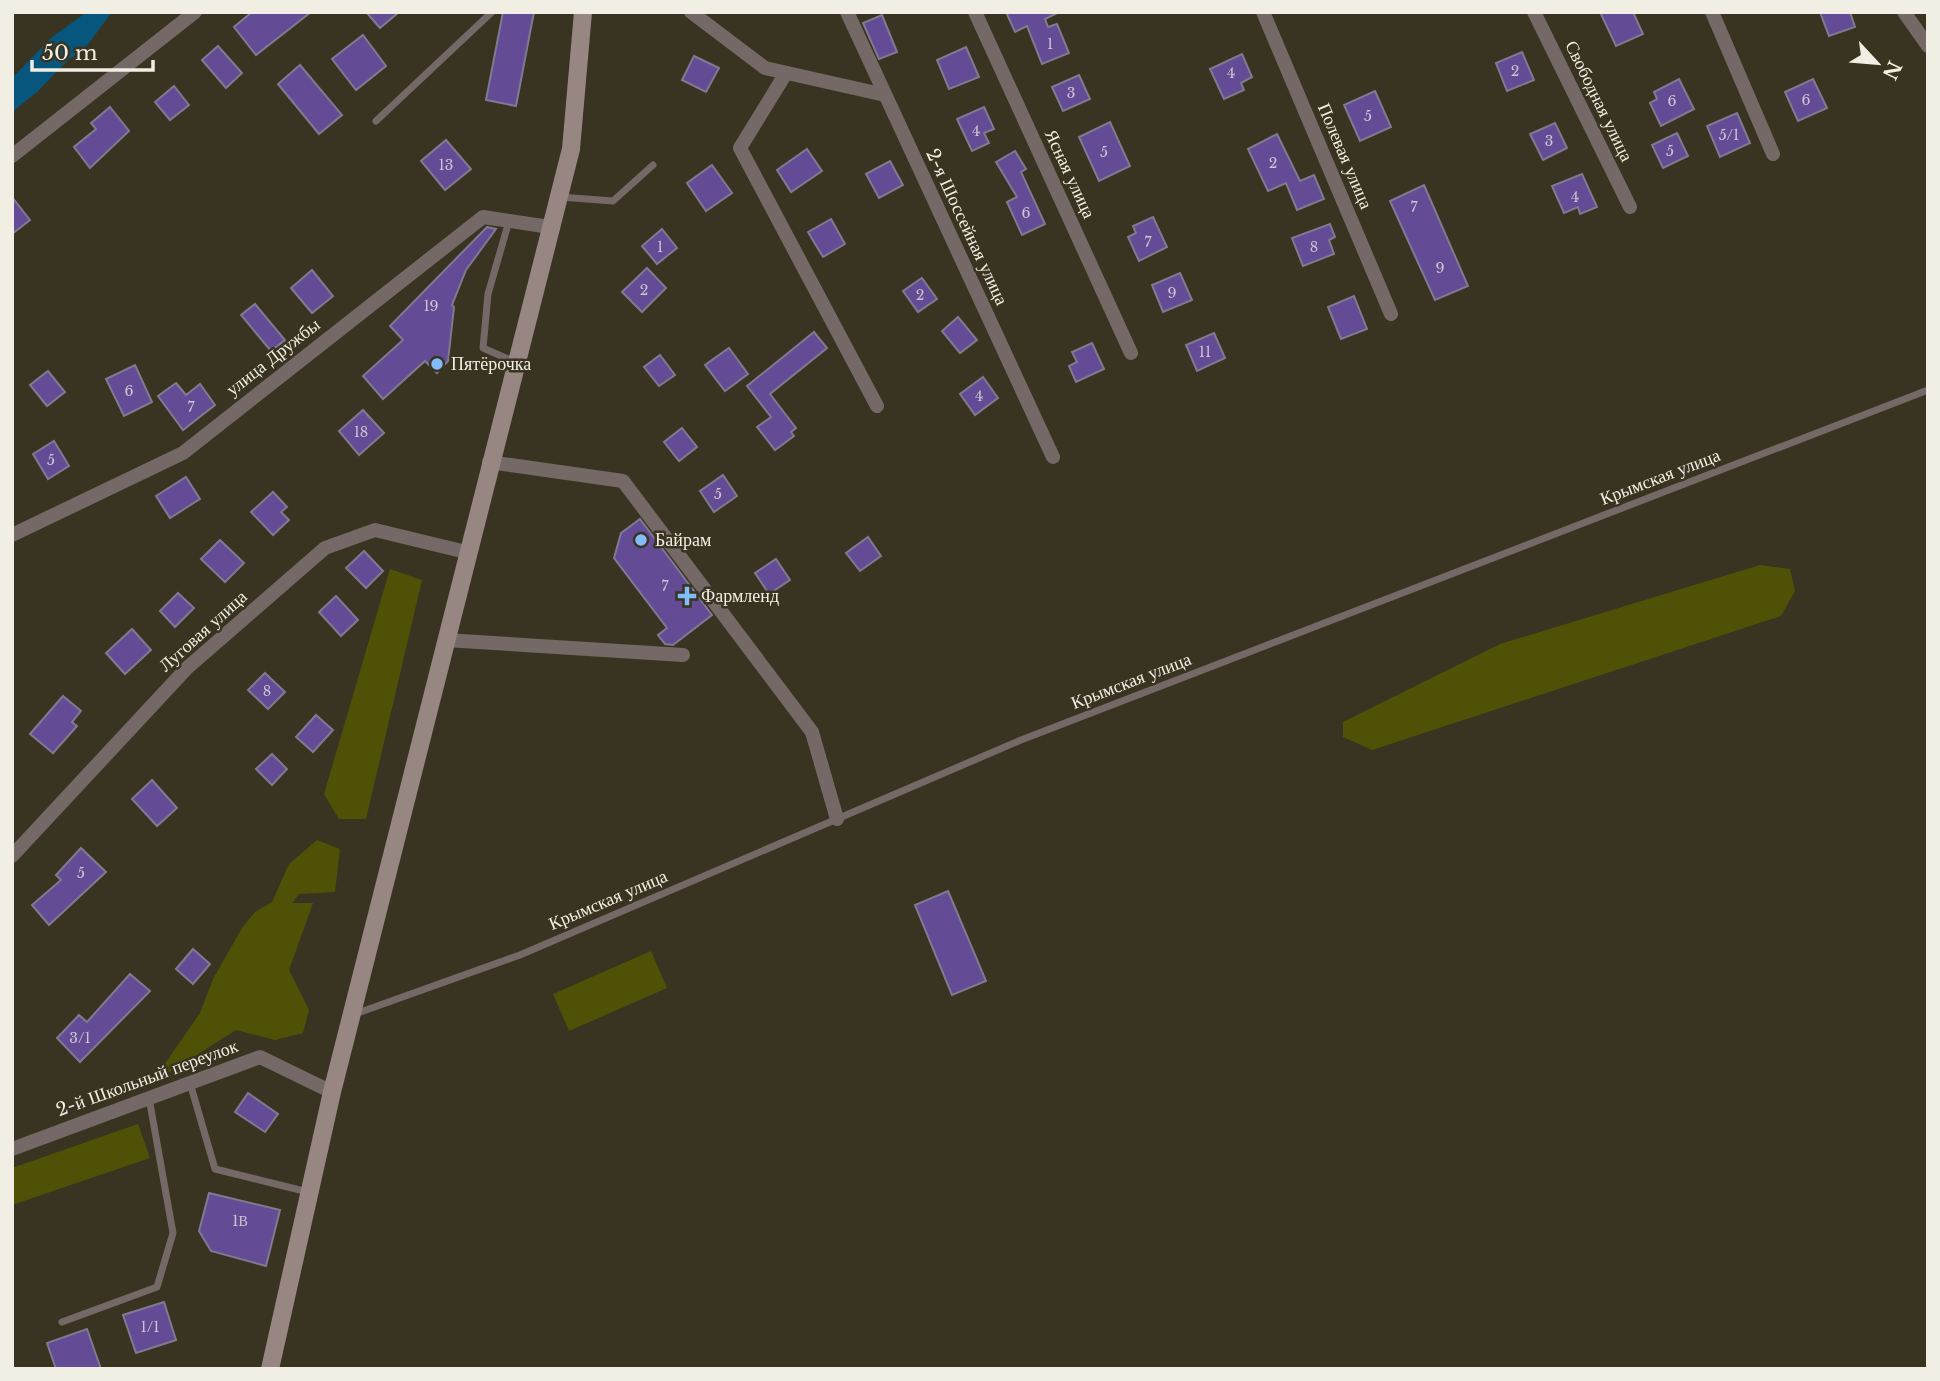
<svg xmlns="http://www.w3.org/2000/svg" width="1940" height="1381" font-family="'Libre Baskerville',serif">
	<style>
		.green { fill: #4f5206 }
		.water { fill: #07567e }
		.building { fill: #644b96; stroke: #7f7a8f; stroke-width: 2 }
		.lines { fill: none; stroke-linecap: round; stroke-linejoin: round }
		.lane { stroke: #746966; stroke-width: 7 }
		.street { stroke: #746966; stroke-width: 14 }
		.secondary { stroke: #978682; stroke-width: 18 }
		.poi-dot { fill: #82bcfa; stroke: #393421; stroke-width: 2.5 }
		.labels { text-anchor: middle; stroke-width: 5; stroke-linejoin: round; paint-order: stroke }
		.number-label { font-size: 14px; fill: #cec5d0 }
		.street-label { font-size: 18px; fill: #f1eee3; stroke: #393421 }
		.poi-label { font-size: 18px; fill: #f1eee3; stroke: #393421; text-anchor: start }
	</style>
	<rect width="100%" height="100%" fill="#393421"/>
	<!-- green -->
	<g class="green">
		<polygon points="1760,565 1790,569 1795,591 1781,616 1372,750 1343,737 1343,722 1500,644"/>
		<polygon points="390,569 422,580 366,819 339,819 324,794"/>
		<polygon points="317,840 340,849 335,892 299,894 292,903 313,903 289,970 309,1010 303,1033 275,1040 236,1030 162,1077 164,1065 200,1013 213,979 242,928 255,912 272,902 289,864"/>
		<polygon points="651,951 667,988 569,1031 553,994"/>
		<polygon points="138,1124 150,1158 12,1205 12,1168"/>
	</g>
	<!-- water -->
	<polygon class="water" points="87,12 112,12 83,51 69,59 37,92 12,112 12,79 16,74 52,37"/>
	<!-- building -->
	<g class="building">
		<polygon points="252,12 311,12 256,55 234,27"/>
		<polygon points="366,12 399,12 380,28"/>
		<polygon points="503,12 534,12 516,106 486,100"/>
		<polygon points="1006,12 1059,12 1045,19 1048,27 1057,24 1069,53 1042,64 1027,26 1015,32"/>
		<polygon points="1600,12 1633,12 1643,34 1616,46"/>
		<polygon points="1820,12 1850,12 1855,27 1829,36"/>
		<polygon points="882,15 897,52 879,59 863,23"/>
		<polygon points="363,35 386,66 356,90 332,59"/>
		<polygon points="218,46 242,73 226,88 202,60"/>
		<polygon points="966,47 979,77 949,89 937,60"/>
		<polygon points="1522,52 1534,80 1507,91 1496,63"/>
		<polygon points="1242,54 1252,77 1241,83 1244,90 1224,99 1210,69"/>
		<polygon points="694,56 719,68 706,92 682,80"/>
		<polygon points="300,65 342,115 319,134 278,84"/>
		<polygon points="1079,75 1090,99 1063,111 1052,87"/>
		<polygon points="1679,79 1694,109 1661,126 1650,103 1657,99 1654,92"/>
		<polygon points="1813,79 1827,108 1798,121 1785,92"/>
		<polygon points="174,86 189,105 170,120 155,102"/>
		<polygon points="1375,91 1391,127 1360,141 1344,105"/>
		<polygon points="110,107 129,131 90,168 74,147 96,129 91,123"/>
		<polygon points="984,107 994,129 984,133 989,143 972,151 957,119"/>
		<polygon points="1737,113 1750,143 1720,157 1707,126"/>
		<polygon points="1110,122 1130,166 1099,181 1079,137"/>
		<polygon points="1555,123 1567,148 1543,160 1530,134"/>
		<polygon points="1677,133 1688,156 1663,168 1652,145"/>
		<polygon points="1277,134 1300,181 1314,175 1324,199 1297,210 1286,183 1268,191 1248,149"/>
		<polygon points="446,140 471,169 445,190 421,161"/>
		<polygon points="807,149 822,171 791,192 777,170"/>
		<polygon points="1015,151 1026,169 1021,172 1045,224 1022,235 1007,202 1017,197 996,162"/>
		<polygon points="890,161 903,185 879,198 866,174"/>
		<polygon points="712,165 732,193 706,211 687,183"/>
		<polygon points="1582,174 1597,207 1580,214 1578,207 1564,213 1552,186"/>
		<polygon points="1424,185 1468,286 1435,300 1390,201"/>
		<polygon points="12,197 30,220 12,234"/>
		<polygon points="1153,217 1167,247 1139,261 1128,237 1136,233 1133,226"/>
		<polygon points="831,219 845,244 823,257 808,232"/>
		<polygon points="1330,224 1335,237 1329,240 1334,254 1303,266 1292,238"/>
		<polygon points="487,227 496,229 466,270 452,305 454,307 448,361 437,373 425,361 383,399 363,376 403,340 390,326"/>
		<polygon points="662,229 677,248 657,264 642,246"/>
		<polygon points="647,268 666,288 642,312 622,292"/>
		<polygon points="312,270 333,296 312,313 291,288"/>
		<polygon points="1180,273 1192,300 1163,312 1152,285"/>
		<polygon points="922,278 937,299 918,312 903,291"/>
		<polygon points="1354,296 1367,329 1341,339 1328,307"/>
		<polygon points="255,304 285,340 271,351 241,315"/>
		<polygon points="958,317 977,340 960,353 942,331"/>
		<polygon points="814,332 827,348 770,394 796,428 791,432 794,436 775,450 757,427 771,417 747,386"/>
		<polygon points="1214,333 1225,358 1197,371 1186,345"/>
		<polygon points="1092,343 1104,369 1076,382 1069,366 1077,362 1072,352"/>
		<polygon points="729,348 748,374 725,391 705,365"/>
		<polygon points="660,355 675,375 659,386 644,367"/>
		<polygon points="135,365 152,402 124,416 106,379"/>
		<polygon points="48,371 65,392 47,406 30,385"/>
		<polygon points="983,377 998,398 975,415 960,394"/>
		<polygon points="176,383 186,395 200,384 215,405 183,430 158,396"/>
		<polygon points="363,410 384,433 359,455 339,431"/>
		<polygon points="682,428 697,447 679,461 664,442"/>
		<polygon points="54,441 69,466 48,479 33,454"/>
		<polygon points="723,475 737,496 714,512 700,491"/>
		<polygon points="186,477 200,499 170,518 156,496"/>
		<polygon points="273,492 287,507 281,512 289,520 273,535 251,512"/>
		<polygon points="640,519 712,615 673,645 665,644 658,635 667,628 614,558 621,533"/>
		<polygon points="868,537 881,556 860,571 846,553"/>
		<polygon points="220,540 244,563 225,582 201,559"/>
		<polygon points="364,551 383,571 366,588 346,568"/>
		<polygon points="776,559 790,580 769,594 755,573"/>
		<polygon points="178,593 194,608 175,627 160,611"/>
		<polygon points="336,596 358,620 341,636 319,612"/>
		<polygon points="132,629 151,650 125,674 106,653"/>
		<polygon points="265,673 285,692 268,709 248,690"/>
		<polygon points="63,696 81,711 72,722 77,726 53,753 30,734"/>
		<polygon points="316,715 333,730 313,752 296,737"/>
		<polygon points="272,754 287,769 272,785 256,769"/>
		<polygon points="152,780 177,808 157,826 132,799"/>
		<polygon points="81,848 106,872 49,925 32,905 61,880 56,875"/>
		<polygon points="948,891 986,981 952,995 915,905"/>
		<polygon points="193,949 210,964 193,984 176,969"/>
		<polygon points="130,974 150,991 80,1062 57,1038 79,1015 87,1022"/>
		<polygon points="248,1093 278,1114 265,1132 235,1112"/>
		<polygon points="209,1193 280,1210 266,1266 211,1251 199,1231"/>
		<polygon points="164,1302 176,1340 136,1353 123,1315"/>
		<polygon points="87,1329 101,1369 56,1369 47,1343"/>
	</g>
	<g class="lines">
		<!-- lane -->
		<g class="lane">
			<polyline points="376,121 492,12"/>
			<polyline points="560,197 613,201 653,165"/>
			<polyline points="509,221 488,294 483,348 515,362"/>
			<polyline points="355,1014 520,955 1021,740 1928,390"/>
			<polyline points="190,1083 215,1169 308,1192"/>
			<polyline points="62,1322 157,1287 173,1233 149,1098"/>
		</g>
		<!-- street -->
		<g class="street">
			<polyline points="691,12 765,68 885,95"/>
			<polyline points="847,12 1053,457"/>
			<polyline points="975,12 1131,353"/>
			<polyline points="1263,12 1391,314"/>
			<polyline points="1534,12 1630,207"/>
			<polyline points="1712,12 1773,154"/>
			<polyline points="1904,12 1928,46"/>
			<polyline points="786,73 740,148 877,406"/>
			<polyline points="12,156 195,12"/>
			<polyline points="489,462 623,481 812,732 837,819"/>
			<polyline points="12,535 183,453 483,217 550,227"/>
			<polyline points="445,640 683,655"/>
			<polyline points="12,856 187,668 325,548 375,530 466,552"/>
			<polyline points="12,1149 260,1057 332,1092"/>
		</g>
		<!-- secondary -->
		<polyline class="secondary" points="270,1369 332,1092 571,149 583,12"/>
	</g>
	<!-- markers -->
	<g class="poi-dot">
		<circle cx="437" cy="364" r="7"/>
		<circle cx="641" cy="540" r="7"/>
		<path d="M683.5 585.5h7v7h7v7h-7v7h-7v-7h-7v-7h7z"/>
	</g>
	<g class="labels">
		<!-- number labels -->
		<g class="number-label">
			<text x="1050" y="49">1</text>
			<text x="1515" y="76">2</text>
			<text x="1231" y="78">4</text>
			<text x="1071" y="98">3</text>
			<text x="1806" y="105">6</text>
			<text x="1672" y="106">6</text>
			<text x="1368" y="121">5</text>
			<text x="976" y="136">4</text>
			<text x="1729" y="140">5/1</text>
			<text x="1549" y="146">3</text>
			<text x="1670" y="156">5</text>
			<text x="1104" y="157">5</text>
			<text x="1273" y="168">2</text>
			<text x="446" y="170">13</text>
			<text x="1575" y="202">4</text>
			<text x="1414" y="212">7</text>
			<text x="1026" y="218">6</text>
			<text x="1148" y="247">7</text>
			<text x="660" y="252">1</text>
			<text x="1314" y="252">8</text>
			<text x="1440" y="273">9</text>
			<text x="644" y="295">2</text>
			<text x="1172" y="298">9</text>
			<text x="920" y="300">2</text>
			<text x="431" y="311">19</text>
			<text x="1205" y="357">11</text>
			<text x="129" y="396">6</text>
			<text x="979" y="401">4</text>
			<text x="191" y="412">7</text>
			<text x="361" y="437">18</text>
			<text x="51" y="465">5</text>
			<text x="718" y="499">5</text>
			<text x="665" y="591">7</text>
			<text x="267" y="696">8</text>
			<text x="81" y="878">5</text>
			<text x="80" y="1043">3/1</text>
			<text x="240" y="1226">1В</text>
			<text x="150" y="1332">1/1</text>
		</g>
		<!-- street labels -->
		<g class="street-label">
			<text transform="translate(1599 101) rotate(64)" y="6">Свободная улица</text>
			<text transform="translate(1345 156) rotate(67)" y="6">Полевая улица</text>
			<text transform="translate(1070 174) rotate(65)" y="6">Ясная улица</text>
			<text transform="translate(967 227) rotate(65)" y="6">2-я Шоссейная улица</text>
			<text transform="translate(273 357) rotate(-38)" y="6">улица Дружбы</text>
			<text transform="translate(1660 477) rotate(-21)" y="6">Крымская улица</text>
			<text transform="translate(203 631) rotate(-42)" y="6">Луговая улица</text>
			<text transform="translate(1131 681) rotate(-21)" y="6">Крымская улица</text>
			<text transform="translate(608 900) rotate(-23)" y="6">Крымская улица</text>
			<text transform="translate(147 1078) rotate(-20)" y="6">2-й Школьный переулок</text>
		</g>
		<!-- poi labels -->
		<g class="poi-label">
			<text x="451" y="370">Пятёрочка</text>
			<text x="655" y="546">Байрам</text>
			<text x="701" y="602">Фармленд</text>
		</g>
	</g>
	<!-- border -->
	<rect width="1940" height="1381" fill="none" stroke="#f1eee3" stroke-width="28"/>
	<!-- north arrow -->
	<g transform="translate(1877 63) rotate(116)" stroke="#393421" stroke-width="5" paint-order="stroke">
	<path d="M0-5L12 26L0 18L-12 26Z" fill="#f1eee3"/>
	<text y="-10" font-size="19" font-weight="bold" text-anchor="middle" fill="#f1eee3">N</text>
	</g>
	<!-- scale -->
	<path d="M32 60v10h121v-10" fill="none" stroke="#f1eee3" stroke-width="3.5"/>
	<text x="42" y="60" font-size="21" fill="#f1eee3" stroke="#393421" stroke-width="5" paint-order="stroke">50 m</text>
</svg>
